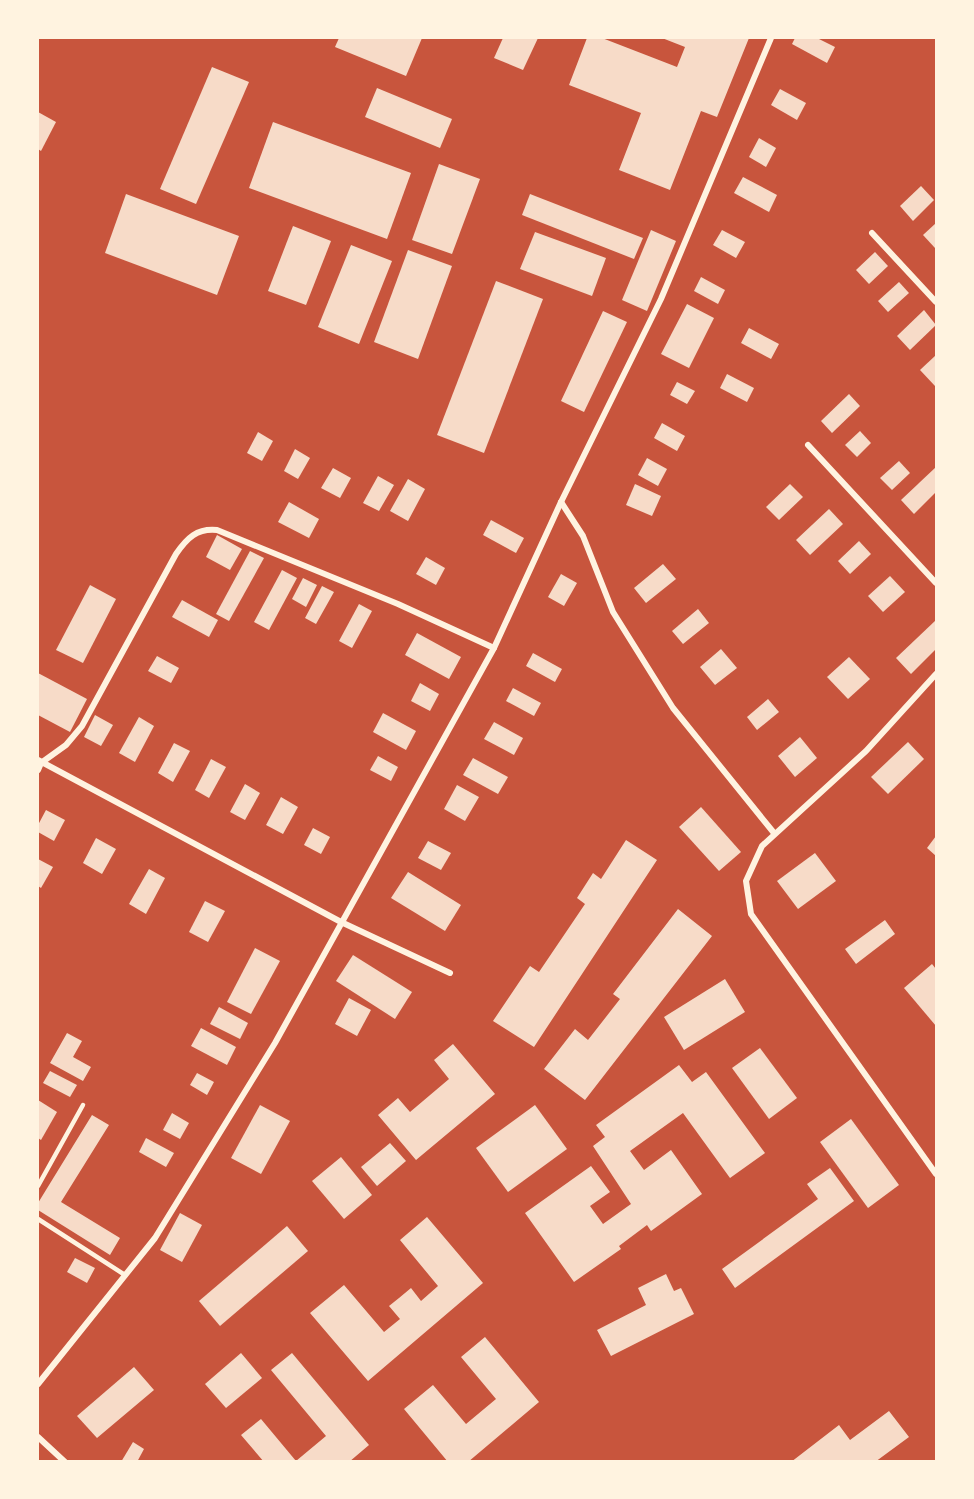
<svg xmlns="http://www.w3.org/2000/svg" width="974" height="1499" font-family="'Exo 2',sans-serif">
	<style>
		.building { fill: #f7dbc8 }
		.lines { fill: none; stroke-linecap: round; stroke-linejoin: round }
		.service { stroke: #fff3e0; stroke-width: 4.5 }
		.minor { stroke: #fff3e0; stroke-width: 6 }
	</style>
	<rect width="100%" height="100%" fill="#c8553d"/>
	<!-- building -->
	<g class="building">
		<polygon points="339,38 422,38 406,76 335,47"/>
		<polygon points="503,38 538,38 523,70 494,58"/>
		<polygon points="587,38 602,38 677,67 685,47 662,38 749,38 717,117 701,111 670,190 619,170 641,113 569,85"/>
		<polygon points="795,38 817,38 835,47 827,63 792,44"/>
		<polygon points="212,67 249,82 196,204 160,189"/>
		<polygon points="377,88 452,119 440,148 365,117"/>
		<polygon points="780,89 806,103 797,120 771,105"/>
		<polygon points="38,112 56,122 41,151 38,149"/>
		<polygon points="273,122 411,173 387,239 249,188"/>
		<polygon points="759,138 776,148 766,167 749,157"/>
		<polygon points="439,164 480,179 452,254 412,240"/>
		<polygon points="743,177 777,195 769,212 734,193"/>
		<polygon points="921,186 934,200 913,221 900,206"/>
		<polygon points="126,194 239,236 217,295 105,253"/>
		<polygon points="530,194 643,238 634,259 522,215"/>
		<polygon points="936,223 936,247 935,248 923,235"/>
		<polygon points="293,226 331,241 306,305 268,291"/>
		<polygon points="651,230 676,241 647,311 622,300"/>
		<polygon points="722,230 745,242 736,258 713,245"/>
		<polygon points="535,232 606,258 592,296 520,269"/>
		<polygon points="351,245 392,261 359,344 318,327"/>
		<polygon points="408,250 452,266 418,359 374,342"/>
		<polygon points="875,252 888,266 869,284 856,270"/>
		<polygon points="701,277 725,290 718,304 694,291"/>
		<polygon points="496,281 543,299 484,453 437,435"/>
		<polygon points="899,282 909,293 888,312 878,301"/>
		<polygon points="687,304 714,318 689,368 661,354"/>
		<polygon points="924,310 936,325 910,350 897,336"/>
		<polygon points="603,311 627,322 584,412 561,401"/>
		<polygon points="749,328 779,344 771,359 741,343"/>
		<polygon points="936,355 936,384 935,386 920,370"/>
		<polygon points="727,374 754,388 747,402 720,388"/>
		<polygon points="677,382 695,391 687,404 670,395"/>
		<polygon points="849,394 860,406 832,433 821,421"/>
		<polygon points="662,423 685,436 677,451 654,438"/>
		<polygon points="860,431 871,443 857,457 845,445"/>
		<polygon points="258,432 273,441 262,461 247,453"/>
		<polygon points="295,449 310,458 298,479 284,471"/>
		<polygon points="647,458 667,469 658,486 638,475"/>
		<polygon points="899,461 910,473 892,490 880,478"/>
		<polygon points="936,467 936,492 914,514 901,500"/>
		<polygon points="333,468 351,478 340,498 321,488"/>
		<polygon points="378,476 394,485 379,511 363,503"/>
		<polygon points="408,479 425,489 408,521 390,511"/>
		<polygon points="635,484 661,496 652,516 626,505"/>
		<polygon points="790,484 803,497 779,520 766,507"/>
		<polygon points="289,502 319,519 309,538 278,522"/>
		<polygon points="829,509 843,524 810,555 796,540"/>
		<polygon points="491,520 524,538 516,553 483,535"/>
		<polygon points="217,535 242,549 230,570 206,557"/>
		<polygon points="859,541 871,554 850,574 838,561"/>
		<polygon points="250,551 264,558 229,621 216,614"/>
		<polygon points="426,557 445,568 436,585 416,574"/>
		<polygon points="663,564 676,579 646,603 634,588"/>
		<polygon points="282,570 297,578 269,630 254,622"/>
		<polygon points="561,574 577,583 564,606 548,597"/>
		<polygon points="890,576 905,592 883,612 868,596"/>
		<polygon points="303,578 317,585 306,607 292,599"/>
		<polygon points="90,585 116,599 83,663 56,650"/>
		<polygon points="322,586 334,592 316,624 305,618"/>
		<polygon points="182,600 218,620 209,637 172,617"/>
		<polygon points="359,604 372,611 352,648 339,641"/>
		<polygon points="698,609 709,623 683,644 672,631"/>
		<polygon points="936,620 936,649 911,674 896,658"/>
		<polygon points="417,633 461,657 449,679 405,655"/>
		<polygon points="721,649 737,668 715,685 700,667"/>
		<polygon points="533,653 562,669 555,682 526,666"/>
		<polygon points="157,656 179,668 171,683 148,671"/>
		<polygon points="849,657 870,679 848,699 827,677"/>
		<polygon points="38,673 87,699 70,732 38,715"/>
		<polygon points="420,683 439,694 430,711 411,701"/>
		<polygon points="513,688 541,703 534,716 506,701"/>
		<polygon points="768,699 779,712 757,730 747,717"/>
		<polygon points="383,713 416,731 406,750 373,732"/>
		<polygon points="95,715 113,725 101,746 84,737"/>
		<polygon points="139,717 154,726 135,762 119,753"/>
		<polygon points="494,722 523,738 514,755 484,739"/>
		<polygon points="800,737 817,758 795,777 778,756"/>
		<polygon points="908,742 924,759 888,794 871,777"/>
		<polygon points="174,743 190,751 173,782 158,773"/>
		<polygon points="378,756 398,767 391,781 370,770"/>
		<polygon points="473,758 508,777 498,794 463,775"/>
		<polygon points="211,759 226,767 209,798 195,790"/>
		<polygon points="245,784 260,793 245,820 230,812"/>
		<polygon points="457,785 479,797 465,821 444,809"/>
		<polygon points="281,797 298,807 283,834 266,825"/>
		<polygon points="701,807 741,852 719,871 679,827"/>
		<polygon points="46,810 65,820 54,841 38,832 38,825"/>
		<polygon points="313,828 330,837 321,854 304,845"/>
		<polygon points="936,836 936,856 927,848"/>
		<polygon points="96,838 116,849 102,874 83,863"/>
		<polygon points="626,840 657,860 534,1047 493,1021 530,966 539,972 585,904 577,898 593,873 601,879"/>
		<polygon points="428,841 451,853 441,870 418,858"/>
		<polygon points="815,853 836,881 798,909 777,881"/>
		<polygon points="38,859 53,867 41,888 38,886"/>
		<polygon points="149,869 165,878 146,914 129,904"/>
		<polygon points="408,872 461,905 445,931 391,898"/>
		<polygon points="205,901 225,911 208,942 189,932"/>
		<polygon points="678,909 712,936 585,1100 544,1069 575,1029 588,1040 620,999 613,994"/>
		<polygon points="885,920 895,934 856,964 845,949"/>
		<polygon points="255,948 280,961 251,1014 227,1002"/>
		<polygon points="353,955 412,992 395,1019 336,981"/>
		<polygon points="932,964 936,969 936,1026 904,988"/>
		<polygon points="725,979 745,1012 684,1050 664,1017"/>
		<polygon points="349,998 371,1010 357,1036 335,1024"/>
		<polygon points="219,1007 248,1023 240,1039 210,1024"/>
		<polygon points="201,1028 236,1047 227,1065 191,1046"/>
		<polygon points="67,1033 82,1041 73,1057 91,1067 83,1081 50,1063"/>
		<polygon points="453,1044 495,1094 416,1160 378,1115 398,1098 410,1112 449,1079 434,1060"/>
		<polygon points="760,1048 797,1098 769,1119 732,1068"/>
		<polygon points="679,1065 692,1082 706,1072 765,1153 730,1178 683,1113 630,1151 644,1170 671,1150 702,1194 651,1231 647,1225 619,1246 621,1249 574,1282 525,1213 591,1166 610,1192 590,1206 603,1224 631,1204 593,1146 605,1137 596,1125"/>
		<polygon points="50,1071 77,1085 70,1097 43,1083"/>
		<polygon points="197,1073 214,1082 207,1095 190,1085"/>
		<polygon points="38,1100 57,1112 41,1140 38,1138"/>
		<polygon points="260,1105 290,1121 261,1174 231,1158"/>
		<polygon points="535,1105 567,1149 508,1192 476,1148"/>
		<polygon points="172,1113 189,1123 180,1139 163,1130"/>
		<polygon points="92,1115 109,1125 61,1202 120,1238 110,1255 38,1210 38,1203"/>
		<polygon points="851,1119 899,1185 868,1208 820,1142"/>
		<polygon points="146,1138 174,1153 166,1167 139,1152"/>
		<polygon points="390,1143 406,1161 377,1186 361,1167"/>
		<polygon points="341,1157 372,1195 344,1219 312,1181"/>
		<polygon points="830,1168 854,1201 735,1288 722,1269 818,1199 807,1184"/>
		<polygon points="180,1213 202,1225 182,1262 160,1250"/>
		<polygon points="427,1217 483,1283 368,1381 310,1313 344,1285 384,1332 400,1319 389,1306 399,1298 411,1288 421,1301 438,1286 400,1240"/>
		<polygon points="287,1226 308,1251 220,1326 199,1301"/>
		<polygon points="75,1258 95,1268 87,1283 67,1272"/>
		<polygon points="666,1274 674,1291 681,1288 694,1314 611,1356 597,1330 646,1305 638,1288"/>
		<polygon points="485,1337 539,1402 468,1462 448,1462 404,1409 433,1385 466,1424 496,1399 461,1357"/>
		<polygon points="241,1353 262,1378 226,1408 205,1384"/>
		<polygon points="292,1353 369,1445 349,1462 264,1462 241,1435 261,1419 296,1461 326,1436 271,1370"/>
		<polygon points="134,1367 154,1390 97,1438 77,1416"/>
		<polygon points="889,1411 909,1437 875,1462 791,1462 839,1425 850,1440"/>
		<polygon points="133,1442 144,1449 137,1462 121,1462"/>
	</g>
	<g class="lines">
		<!-- service -->
		<g class="service">
			<polyline points="38,1186 83,1105"/>
			<polyline points="38,1219 125,1275"/>
		</g>
		<!-- minor -->
		<g class="minor">
			<polyline points="872,233 936,302"/>
			<polyline points="808,445 936,583"/>
			<polyline points="561,502 583,536 613,612 673,708 774,833"/>
			<polyline points="936,674 866,751 762,846 746,881 751,914 936,1174"/>
			<polyline points="38,760 341,922 450,973"/>
			<path d="M38 770 41 763 66 745 82 726 176 554C187 538 197 528 217 530L398 604 494 648"/>
			<polyline points="38,1384 155,1238 275,1043 494,648 561,502 661,299 771,38"/>
			<polyline points="38,1437 65,1462"/>
		</g>
	</g>
	<!-- border -->
	<rect width="974" height="1499" fill="none" stroke="#fff3e0" stroke-width="78"/>
</svg>
